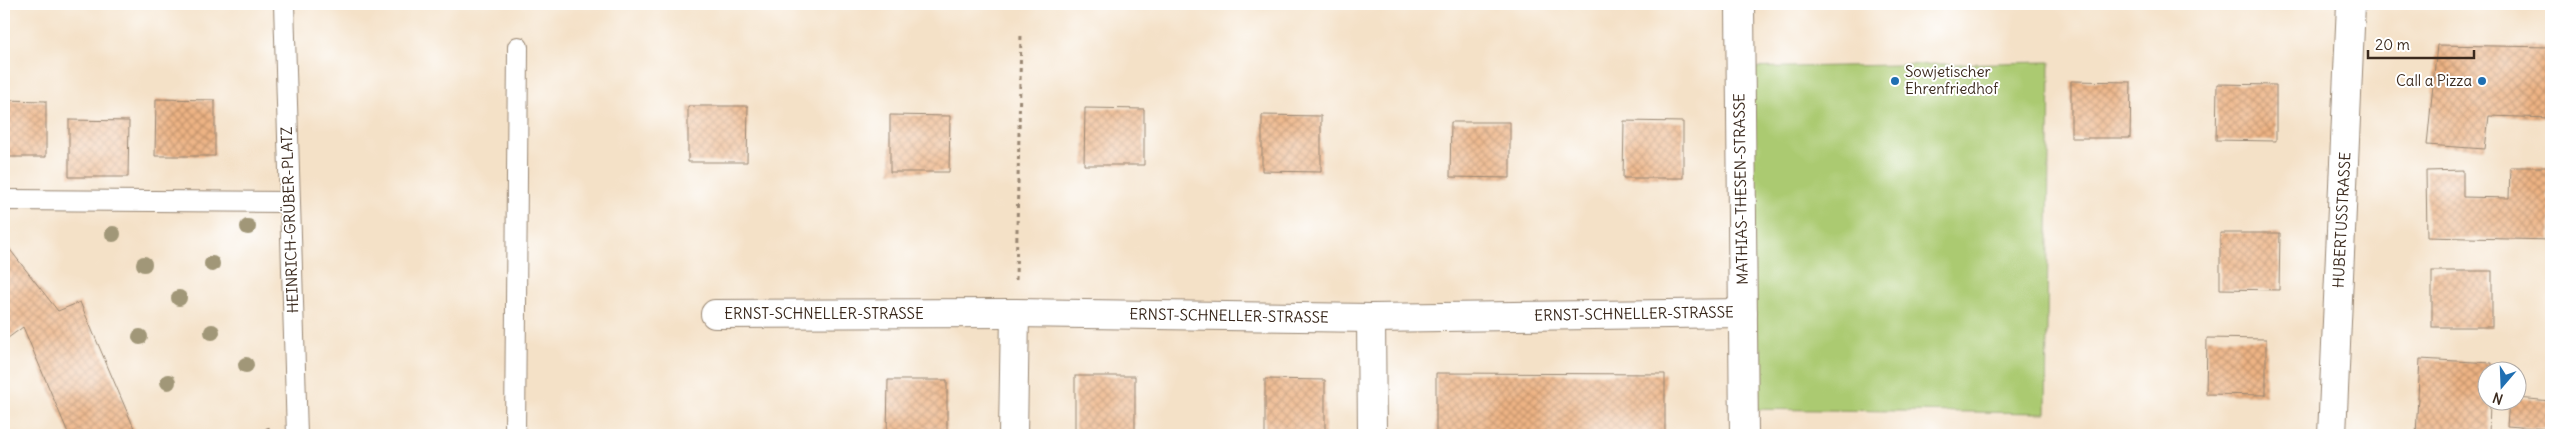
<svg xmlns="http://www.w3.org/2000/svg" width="2555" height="439" font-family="Delius,sans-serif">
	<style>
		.park { fill: #abca71; stroke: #737a48 }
		.building { fill: url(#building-cross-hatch) }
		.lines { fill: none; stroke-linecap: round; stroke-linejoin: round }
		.service-casing { stroke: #988672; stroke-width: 22 }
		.minor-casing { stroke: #988672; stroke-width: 30 }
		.path { stroke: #988672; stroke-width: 3; stroke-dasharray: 4 4; stroke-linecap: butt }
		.service { stroke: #fff; stroke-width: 20 }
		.minor { stroke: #fff; stroke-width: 28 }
		.tree { fill: #a19778 }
		.poi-dot { fill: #1f6fb2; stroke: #fff; stroke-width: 2 }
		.labels { text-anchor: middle; stroke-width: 4; stroke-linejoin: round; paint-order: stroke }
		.poi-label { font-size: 15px; fill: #3b2a1e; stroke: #fff; text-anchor: start }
		.street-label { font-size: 15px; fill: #3b2a1e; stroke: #fff }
	</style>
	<defs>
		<pattern id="building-cross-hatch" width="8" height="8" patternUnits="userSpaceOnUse" patternTransform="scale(1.25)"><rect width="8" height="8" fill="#edb384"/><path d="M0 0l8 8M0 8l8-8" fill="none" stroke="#c1926b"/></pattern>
	</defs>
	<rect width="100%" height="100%" fill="#fff"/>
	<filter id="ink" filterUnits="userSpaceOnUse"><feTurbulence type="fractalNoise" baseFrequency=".02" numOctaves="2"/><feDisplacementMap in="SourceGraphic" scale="10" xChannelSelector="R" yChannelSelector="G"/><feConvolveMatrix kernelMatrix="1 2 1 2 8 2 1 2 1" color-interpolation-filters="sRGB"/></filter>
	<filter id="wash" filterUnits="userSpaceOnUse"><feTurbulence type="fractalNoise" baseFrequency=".0096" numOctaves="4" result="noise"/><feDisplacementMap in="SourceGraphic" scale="20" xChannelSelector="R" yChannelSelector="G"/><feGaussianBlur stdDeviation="1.12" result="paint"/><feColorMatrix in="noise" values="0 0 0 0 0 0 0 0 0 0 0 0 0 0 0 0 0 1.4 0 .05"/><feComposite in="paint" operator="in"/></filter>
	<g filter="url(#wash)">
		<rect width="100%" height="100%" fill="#f4e1c7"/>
		<!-- park -->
		<polygon class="park" points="2050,62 2046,413 1744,409 1739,68"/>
		<g id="blocks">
			<!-- building -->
			<g class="building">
				<polygon points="2437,45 2551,47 2551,118 2489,116 2485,149 2427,145"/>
				<polygon points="2071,81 2131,82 2130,138 2071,138"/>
				<polygon points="2217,84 2276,85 2276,141 2216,140"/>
				<polygon points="156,99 215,100 215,156 155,156"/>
				<polygon points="4,100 46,101 46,157 4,157"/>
				<polygon points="688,106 748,106 747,162 688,162"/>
				<polygon points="1085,108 1144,109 1144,165 1084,165"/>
				<polygon points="890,115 950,116 949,172 890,172"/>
				<polygon points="1262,115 1321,116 1321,172 1262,171"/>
				<polygon points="69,120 129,121 128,177 69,177"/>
				<polygon points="1624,121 1683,122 1683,178 1623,178"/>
				<polygon points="1451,122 1510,122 1510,178 1450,177"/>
				<polygon points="2510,167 2548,167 2547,200 2551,200 2551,240 2427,237 2426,171 2463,170 2463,197 2509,198"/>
				<polygon points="2220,233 2280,233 2279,290 2220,289"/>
				<polygon points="4,242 58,311 80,302 137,435 69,435 23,327 4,341"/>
				<rect x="2432" y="271" width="60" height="56"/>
				<polygon points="2207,338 2266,339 2266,395 2206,394"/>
				<polygon points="2420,359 2492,363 2492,372 2488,372 2488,402 2490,402 2489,435 2416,435"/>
				<polygon points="1436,373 1665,374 1665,435 1436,434"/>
				<rect x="1075" y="376" width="60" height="56"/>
				<polygon points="1265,379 1325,380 1325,435 1265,435"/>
				<polygon points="888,380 947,380 947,435 887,435"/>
				<polygon points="2518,398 2551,401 2551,435 2544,435 2545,429 2507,426 2509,402 2518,402"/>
			</g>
		</g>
	</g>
	<g filter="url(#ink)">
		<use href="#blocks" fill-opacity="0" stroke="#988672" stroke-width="1"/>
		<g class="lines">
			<defs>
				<g id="service">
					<polyline points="284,4 297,435"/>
					<polyline points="4,200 289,202"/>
					<polyline points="515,435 518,47"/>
				</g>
				<g id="minor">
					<polyline points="1740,4 1744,435"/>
					<polyline points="715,314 1015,313 1371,318 1743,313"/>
					<polyline points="1371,318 1372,435"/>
					<polyline points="1013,435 1015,313"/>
					<polyline points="2332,435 2351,4"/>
				</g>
			</defs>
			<!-- service casing -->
			<use href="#service" class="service-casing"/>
			<!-- minor casing -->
			<use href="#minor" class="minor-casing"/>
			<!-- path -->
			<g class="path">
				<polyline points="1016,280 1021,33"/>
				<polyline points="251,435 270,428"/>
			</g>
			<!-- service -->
			<use href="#service" class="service"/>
			<!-- minor -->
			<use href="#minor" class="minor"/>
		</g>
		<!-- trees -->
		<g class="tree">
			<circle cx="248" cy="227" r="8"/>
			<circle cx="113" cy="234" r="8"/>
			<circle cx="144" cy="264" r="8"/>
			<circle cx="212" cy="264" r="8"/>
			<circle cx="179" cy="298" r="8"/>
			<circle cx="212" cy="332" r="8"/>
			<circle cx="140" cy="337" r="8"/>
			<circle cx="246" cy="365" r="8"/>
			<circle cx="168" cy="382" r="8"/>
		</g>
	</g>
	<!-- markers -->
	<g class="poi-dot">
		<circle cx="1895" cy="81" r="5"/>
		<circle cx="2482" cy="81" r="5"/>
	</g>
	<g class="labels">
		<!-- poi labels -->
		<g class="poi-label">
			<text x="1905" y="77">Sowjetischer<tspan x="1905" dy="17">Ehrenfriedhof</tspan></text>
			<text x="2472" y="86" text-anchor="end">Call a Pizza</text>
		</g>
		<!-- street labels -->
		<g class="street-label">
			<text transform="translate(1741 189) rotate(-91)" y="5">MATHIAS-THESEN-STRASSE</text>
			<text transform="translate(290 220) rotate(-92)" y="5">HEINRICH-GRÜBER-PLATZ</text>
			<text transform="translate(2342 220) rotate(-87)" y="5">HUBERTUSSTRASSE</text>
			<text x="824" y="319">ERNST-SCHNELLER-STRASSE</text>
			<text transform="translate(1634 314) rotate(-1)" y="5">ERNST-SCHNELLER-STRASSE</text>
			<text transform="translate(1229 316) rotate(1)" y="5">ERNST-SCHNELLER-STRASSE</text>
		</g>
	</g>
	<!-- margin -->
	<rect width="2555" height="439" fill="none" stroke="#fff" stroke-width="20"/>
	<!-- north arrow -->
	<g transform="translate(2502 386) rotate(199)"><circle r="24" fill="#ffffff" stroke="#b1aaa5"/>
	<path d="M0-4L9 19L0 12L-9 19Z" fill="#1f6fb2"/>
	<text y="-8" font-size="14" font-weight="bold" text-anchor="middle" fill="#3b2a1e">N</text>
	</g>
	<!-- scale -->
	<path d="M2368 50v8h106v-8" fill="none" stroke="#3b2a1e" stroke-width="2.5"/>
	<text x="2375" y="50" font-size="15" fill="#3b2a1e" stroke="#ffffff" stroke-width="4" paint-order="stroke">20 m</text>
</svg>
